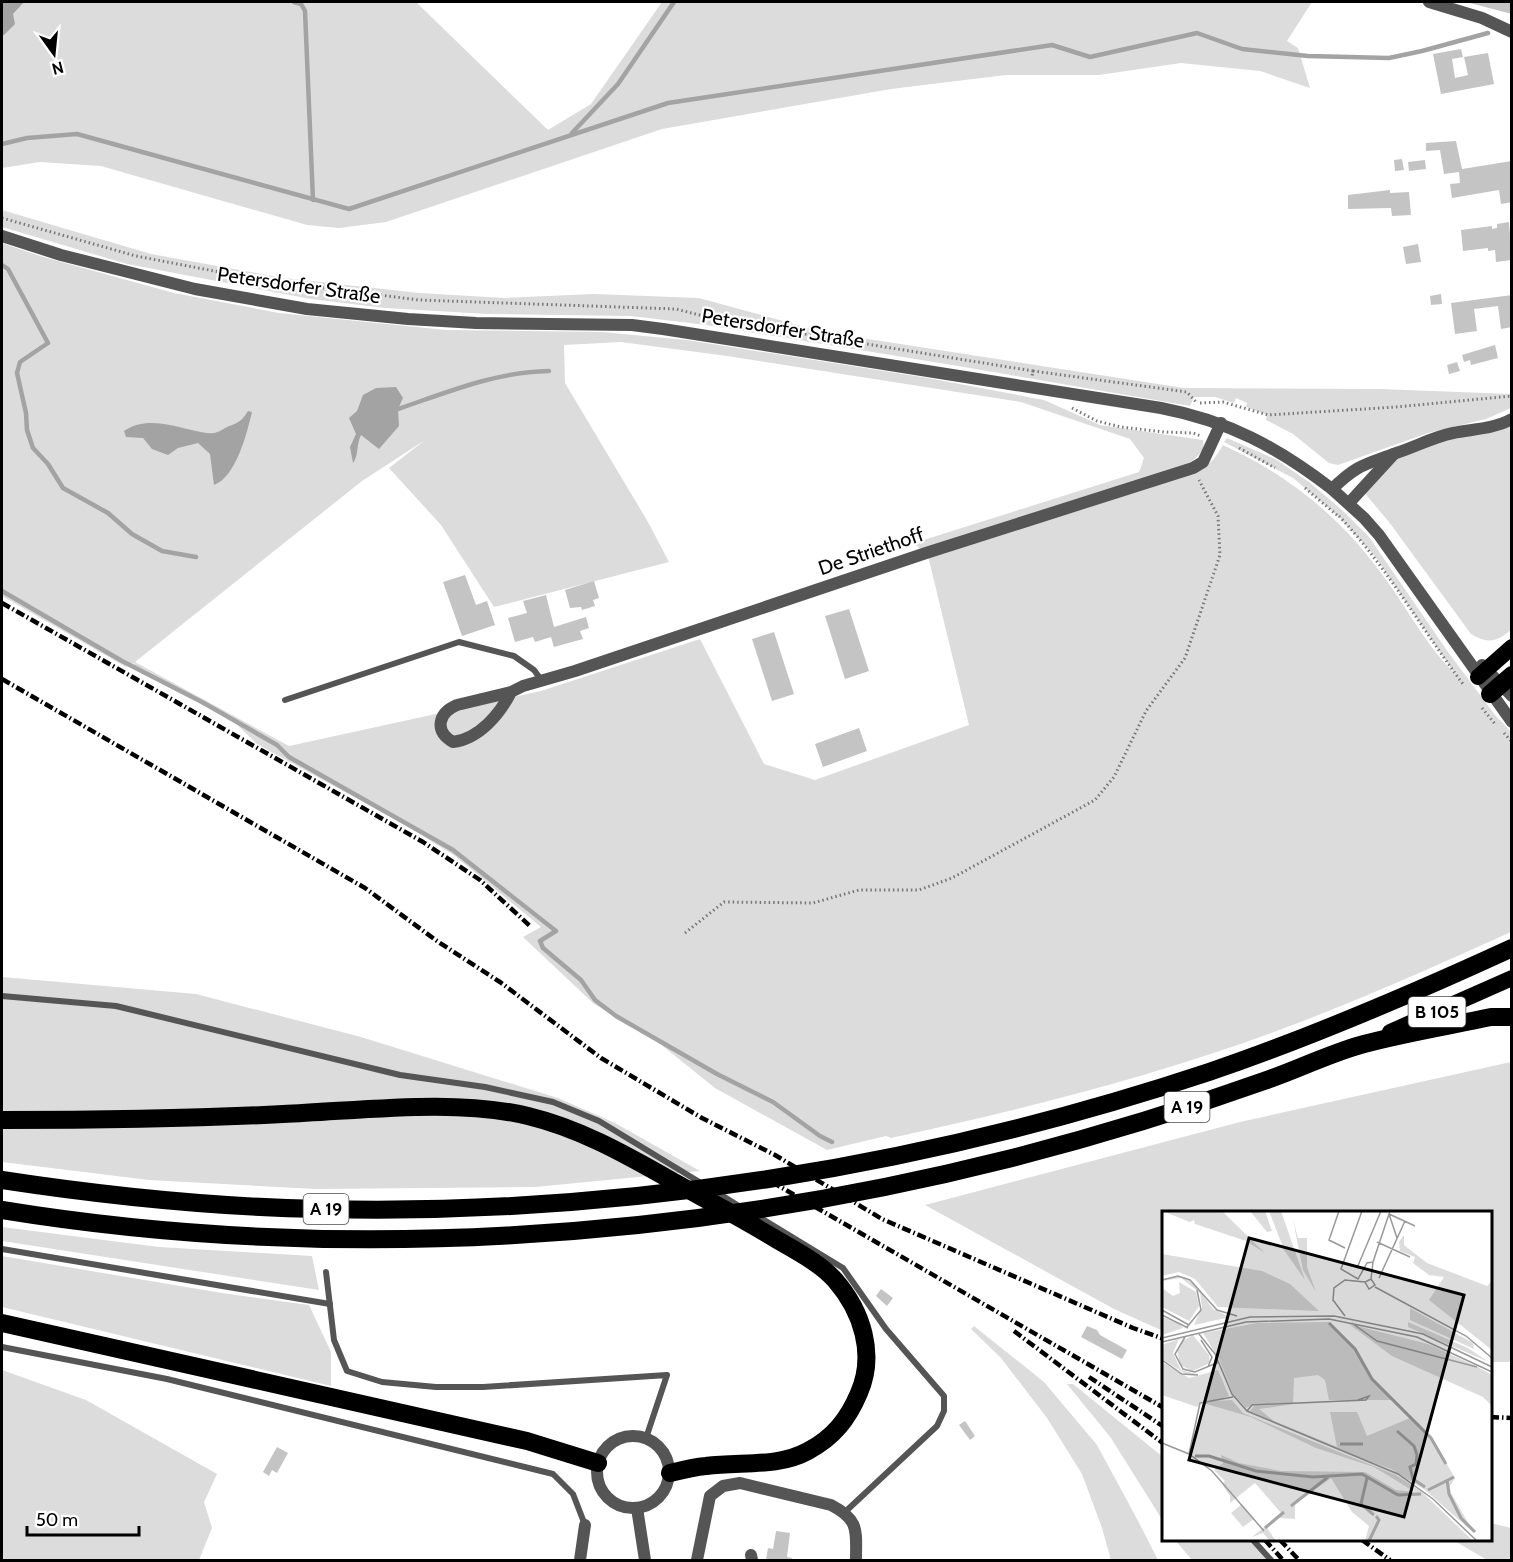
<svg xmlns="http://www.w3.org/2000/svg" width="1513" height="1562" font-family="Cabin,sans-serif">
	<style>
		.green { fill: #dcdcdc }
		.water { fill: #a3a3a3 }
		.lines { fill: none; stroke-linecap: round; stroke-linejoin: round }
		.stream { stroke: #a3a3a3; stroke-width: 4.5 }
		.building { fill: #c4c4c4 }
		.path { stroke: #777; stroke-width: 3; stroke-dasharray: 1.5 3; stroke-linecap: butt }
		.service { stroke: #555; stroke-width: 6 }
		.minor { stroke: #555; stroke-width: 12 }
		.tertiary { stroke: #555; stroke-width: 12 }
		.trunk { stroke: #000; stroke-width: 16 }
		.motorway { stroke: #000; stroke-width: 18 }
		.rail { stroke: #000; stroke-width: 4.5; stroke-dasharray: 9 3 1.5 3; stroke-linecap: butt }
		.labels { text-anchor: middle; stroke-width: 4.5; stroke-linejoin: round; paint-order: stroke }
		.shield { fill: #fff; stroke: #4c4c4c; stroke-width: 1.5 }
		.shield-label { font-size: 18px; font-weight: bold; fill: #000 }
		.street-label { font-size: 20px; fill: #000; stroke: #fff }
		.inset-river { fill: none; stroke: #a3a3a3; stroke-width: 3 }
		.inset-road { fill: none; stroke: #999; stroke-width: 1.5 }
		.view { fill: #000; fill-opacity: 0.15; stroke: #000; stroke-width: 3 }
		.inset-edge { fill: none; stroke: #000; stroke-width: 3 }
	</style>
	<rect width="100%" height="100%" fill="#fff"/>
	<!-- green -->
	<g class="green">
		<polygon points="2,2 416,2 548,130 591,104 662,2 1312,2 1287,41 1298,48 1310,88 1260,71 1181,63 1099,75 1006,75 891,89 662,129 386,222 339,228 307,225 101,166 40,162 2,168"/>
		<polygon points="2,210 151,254 284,278 419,293 505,298 594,294 699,298 823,332 1184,388 1380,389 1511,394 1511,408 1486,419 1428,433 1338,465 1329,463 1293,434 1266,420 1267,415 1246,407 1247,403 1236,398 1234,403 1215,397 1194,397 1190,406 952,365 706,325 631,316 488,314 385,308 311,299 127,264 2,227"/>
		<path d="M2 243 40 256 174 293 279 313 446 330 602 332 687 340 928 378 1044 400 1100 425 1203 440C1206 451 1196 458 1188 464L920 549 914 543 1139 472 1144 458 1130 439 1021 402 727 356 621 342 564 345 565 383 648 522 669 562 494 607 441 525 389 468 425 440 362 481 135 662 289 746 541 691 700 639 764 764 815 780 969 725 928 556 1198 471C1210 465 1216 457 1223 445 1292 477 1343 519 1387 581 1410 613 1428 648 1455 674L1374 555 1338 516 1293 478 1224 442 1227 438 1277 460 1309 482 1342 510 1369 537 1448 652 1495 715 1511 732V932C1445 962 1379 991 1311 1018 1175 1071 1034 1107 891 1138L886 1136 827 1150 715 1088 659 1043 594 1004 523 937 541 927 455 856 407 826 257 744 232 720 133 669 134 663 126 667 2 596Z"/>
		<path d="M1511 419V630C1497 642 1487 644 1471 634L1389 522 1362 490 1394 454Z"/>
		<polygon points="2,977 196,994 361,1037 558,1098 615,1123 700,1171 535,1187 316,1189 149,1180 2,1162"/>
		<polygon points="1511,1062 1511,1362 1491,1362 1490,1212 1164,1212 1163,1331 1114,1309 925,1205 1240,1122"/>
		<polygon points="2,1227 159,1247 312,1256 319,1290 2,1241"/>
		<polygon points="2,1256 222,1293 309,1305 331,1352 331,1386 2,1307"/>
		<polygon points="974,1326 1044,1382 1097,1445 1136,1517 1158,1560 1111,1560 1102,1528 1082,1474 1047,1418 1001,1358 971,1329"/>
		<polygon points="2,1370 86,1400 217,1474 204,1502 212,1528 199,1560 2,1560"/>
		<polygon points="1067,1384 1073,1384 1163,1457 1163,1521 1111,1438"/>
		<polygon points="1491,1523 1511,1528 1511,1560 1487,1560 1453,1540 1490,1540"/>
		<polygon points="1175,1540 1253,1540 1271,1560 1192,1560"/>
	</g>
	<!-- water -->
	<g class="water">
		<polygon points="2,2 24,2 13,14 15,24 4,35 2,34"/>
		<path d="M396 387 403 398 398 409 399 426 379 449 361 435C356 445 359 455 353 463L350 447 356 434 349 418 357 411 363 395 376 388Z"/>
		<path d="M248 411 252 412C247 433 236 477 214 485L210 454 198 443 178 448 168 455 152 449 143 438 126 437 124 431C146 416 172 426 196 431 202 432 208 434 214 433 219 432 223 429 227 427 238 423 242 421 248 411Z"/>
	</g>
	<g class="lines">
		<!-- stream -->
		<g class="stream">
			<polyline points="294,2 301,4 305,11 313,200"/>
			<polyline points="572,133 618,84 674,2"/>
			<polyline points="2,144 27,138 77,134 349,209 668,103 1052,45 1090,57 1197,33 1242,49 1308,56 1389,58 1422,51 1488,33"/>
			<polyline points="2,265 8,269 48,343 20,362 17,373 26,413 27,430 33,448 48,464 63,488 108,513 132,534 162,551 196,557"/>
			<path d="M398 409C448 392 495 372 549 371"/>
			<polyline points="2,591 122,661 202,702 277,745 289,757 453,850 556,931 540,941 543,948 581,980 595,1000 616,1016 717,1074 773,1102 820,1136 832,1142"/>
		</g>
	</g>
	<!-- building -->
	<g class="building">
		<polygon points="1466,2 1512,2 1512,14"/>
		<polygon points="1461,49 1463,57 1452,59 1455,78 1468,75 1464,57 1488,53 1494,84 1441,94 1433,54"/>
		<polygon points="1456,141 1462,169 1512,161 1512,202 1501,204 1499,190 1452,198 1450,184 1460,183 1459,172 1444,174 1440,150 1426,151 1426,143"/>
		<polygon points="1402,159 1404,170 1395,171 1394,160"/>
		<polygon points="1425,160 1426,169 1409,171 1408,162"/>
		<polygon points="1390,190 1390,193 1409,192 1411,215 1392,216 1391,208 1348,209 1348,195"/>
		<polygon points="1509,222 1512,260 1496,262 1495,250 1488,251 1488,248 1463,251 1461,230 1492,226 1492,229 1497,228 1497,224"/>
		<polygon points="1418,244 1421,262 1406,264 1403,247"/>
		<polygon points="1441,294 1442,304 1431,305 1430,296"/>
		<polygon points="1512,295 1512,327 1501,329 1498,306 1474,309 1477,331 1455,334 1451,303"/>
		<polygon points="1495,345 1498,358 1471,365 1470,360 1464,362 1462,355"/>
		<polygon points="1457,362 1460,371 1449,374 1447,365"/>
		<polygon points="465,575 476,605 487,601 495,625 462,636 443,582"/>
		<polygon points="594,581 599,598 593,600 595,606 582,610 581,607 570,608 565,590"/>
		<polygon points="546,595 554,627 586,617 589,628 580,631 583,639 554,647 551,637 535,642 533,637 515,642 508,618 527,613 523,601"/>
		<polygon points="849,609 869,671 845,679 825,616"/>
		<polygon points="774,632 794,694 772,701 752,639"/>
		<polygon points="859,728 867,751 823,767 815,744"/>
		<polygon points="881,1289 893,1298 887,1306 876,1296"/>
		<polygon points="1087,1326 1097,1330 1100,1335 1127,1350 1122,1359 1081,1337"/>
		<polygon points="965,1421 975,1436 970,1440 959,1425"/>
		<polygon points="277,1447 288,1453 277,1473 272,1470 269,1476 263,1472"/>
		<polygon points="776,1531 790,1533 787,1557 792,1558 791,1560 766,1560 768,1548 773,1549"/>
	</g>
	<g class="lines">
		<!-- path -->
		<g class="path">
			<polyline points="2,218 136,256 261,280 419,300 676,309 719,320 1033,371 1032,376"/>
			<polyline points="1033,371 1187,392 1196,402"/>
			<polyline points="1200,403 1223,402 1268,415 1396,407 1512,396"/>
			<polyline points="1072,408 1097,421 1121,427 1164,432 1193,433 1201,436"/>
			<polyline points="1239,448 1275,468"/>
			<polyline points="1305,488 1338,516"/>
			<path d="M1339 516C1387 567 1421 628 1463 684"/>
			<polyline points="1482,708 1495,724"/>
			<polyline points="1504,733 1512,742"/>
			<polyline points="685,933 724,902 813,903 859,890 919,890 952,878 1095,800 1114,777 1146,711 1185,658 1220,555 1218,516 1199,480"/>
		</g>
		<!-- service -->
		<g class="service">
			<polyline points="285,700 459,642 514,656 534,670 542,681"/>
			<polyline points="2,996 116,1006 400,1075 485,1087 553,1102 599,1121 701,1183"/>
			<polyline points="715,1191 742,1208"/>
			<polyline points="754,1214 843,1268 886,1329 944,1396 944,1411 937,1426 845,1512"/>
			<polyline points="2,1249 330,1304"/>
			<polyline points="326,1272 334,1340 347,1371 382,1382 436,1387 483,1387 667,1375 646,1438"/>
			<polyline points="2,1347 167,1379 553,1474 573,1494 585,1525"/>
			<polyline points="1253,1540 1271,1560"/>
		</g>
		<!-- minor -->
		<g class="minor">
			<polyline points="1429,2 1482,18 1512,32"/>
			<path d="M2 236 61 255 195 289 307 309 408 319 476 323 632 325 663 329 1161 408C1229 421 1277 447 1332 489"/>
			<path d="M511 692C500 714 479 739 453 742 434 731 438 713 457 705L511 692 523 686 575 671 926 553 1193 468 1203 462 1221 423"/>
			<circle cx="633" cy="1472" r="36"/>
			<polyline points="637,1508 645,1560"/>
			<polyline points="751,1555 752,1560"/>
			<polyline points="580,1560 585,1525"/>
			<path d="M697 1560 710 1496 723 1486 740 1483 831 1505C860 1520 856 1531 856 1560"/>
		</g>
		<!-- tertiary -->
		<g class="tertiary">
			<path d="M1512 419C1494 429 1473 429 1453 433 1433 437 1415 447 1396 453 1364 465 1358 464 1332 489L1364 518 1379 535 1512 722"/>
			<polyline points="1349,503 1394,454"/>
			<polyline points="1482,665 1512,696"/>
		</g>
		<!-- trunk -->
		<g class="trunk">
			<polyline points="1478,677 1512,647"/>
			<polyline points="1390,1032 1512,978"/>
		</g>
		<!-- motorway -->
		<g class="motorway">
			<polyline points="1490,694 1512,675"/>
			<path d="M2 1120C95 1120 190 1119 283 1114 360 1111 454 1098 528 1116 578 1128 623 1153 667 1178 701 1197 736 1215 769 1235 790 1248 818 1261 835 1280 862 1311 876 1354 859 1393 848 1419 834 1437 808 1451 777 1468 740 1461 706 1466 694 1467 682 1470 670 1473"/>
			<path d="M2 1180C107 1196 213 1207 320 1209 621 1216 923 1167 1209 1072 1312 1037 1412 994 1512 948"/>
			<path d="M2 1210C334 1264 682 1241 1008 1159 1094 1137 1180 1111 1264 1081 1297 1070 1330 1053 1364 1044 1405 1033 1448 1026 1491 1017H1512"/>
			<polyline points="2,1323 527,1441 598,1463"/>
		</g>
		<!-- rail -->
		<g class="rail">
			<polyline points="2,603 423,842 480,880 530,926"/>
			<polyline points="2,679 365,888 437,941 500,982 601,1058 702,1118 775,1155 882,1219 1133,1328 1164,1339"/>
			<polyline points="772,1182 1164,1408"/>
			<polyline points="1014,1331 1164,1444"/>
			<polyline points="1089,1377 1164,1427"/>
			<polyline points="1490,1417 1512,1418"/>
			<polyline points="1265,1540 1283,1560"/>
			<polyline points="1280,1540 1299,1560"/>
			<polyline points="1362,1540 1390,1560"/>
		</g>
	</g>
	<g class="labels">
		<!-- shield labels -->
		<g class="shield">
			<rect x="1408.5" y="997" width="57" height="30" rx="4.5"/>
			<rect x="1164.5" y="1092" width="45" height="30" rx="4.5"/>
			<rect x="303.5" y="1194" width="45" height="30" rx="4.5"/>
		</g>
		<g class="shield-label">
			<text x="1437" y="1018">B 105</text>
			<text x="1187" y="1113">A 19</text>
			<text x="326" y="1215">A 19</text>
		</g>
		<!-- street labels -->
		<g class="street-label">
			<text transform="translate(299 285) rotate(8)" y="7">Petersdorfer Straße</text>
			<text transform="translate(783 328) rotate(9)" y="7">Petersdorfer Straße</text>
			<text transform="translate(871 551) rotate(-19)" y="7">De Striethoff</text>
		</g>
	</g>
	<!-- overview -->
	<g transform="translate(1162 1211)">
		<rect width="330" height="330" fill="#fff"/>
		<path d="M0 0H60L103 42 84 30 33 13 32 9 28 11ZM88 0H103L110 20 105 21ZM107 0H119L143 69 122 39ZM131 9 136 27H145V56L154 81 141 59ZM242 24V34L265 52 325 75 330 70V139L267 89 282 66 267 64 251 52 253 46 238 40 237 31ZM0 43 100 60 128 73 157 100 56 96 33 68 17 61 0 65ZM13 66H19L27 70 34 75 51 98 68 106 32 114 40 97 38 82 19 67 0 70ZM17 71 34 81 37 95 27 110 0 96V77L11 85 18 82ZM248 97 311 132 312 138 248 109ZM0 106 17 113 21 117 0 124ZM168 111 196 141 210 167 271 229 293 267 288 275 289 282 312 322 263 279 229 258 169 236 88 200 92 195 132 193 97 198 112 210 175 236 168 201H195L205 225 248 207 230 189H167L163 169 156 164 132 167 131 192 90 194 84 197 71 183 57 148 41 122 95 112ZM246 111 306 137 327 151 246 116ZM187 113 266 133 314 155 330 164V195L321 186 230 145ZM31 124 47 144 48 152 31 160 18 154 15 139 19 131ZM17 128 11 142 19 159 34 163 52 156 35 163 25 164 0 148V134ZM0 151 27 167 56 159 67 185 53 190 70 189 81 202 234 264 260 281 311 330H203L207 315 190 301 169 267 133 293V308L117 307 105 317 114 330H108L101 322 90 326 119 302 93 272 68 292V285L60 273 63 270 52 259 61 252 59 244 77 252 119 260 203 261 234 279 253 281 212 256 154 237 89 206 41 192 52 189 40 190 35 196 0 184ZM80 293 92 308 81 316 69 302Z" fill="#dcdcdc"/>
		<path class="inset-river" d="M167 112 193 138 210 168 269 227 284 253M235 220 252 235 255 244 254 253 248 256 251 268 263 276M178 233H201M33 245H47L94 260 151 266 200 263 236 284 259 283M205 267 199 293 212 304M285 269 287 283 299 307 313 321M266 279 292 266M129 295 166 266M103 317 122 301M207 330 217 309 214 305"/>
		<path class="inset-road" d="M177 0 167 29 183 37M200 0 179 58 196 68 205 52 211 51M227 3 253 15M227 3 235 27M215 31 248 46M195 57 219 0M217 67 243 10M209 68 203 71 207 78 213 74 209 68 211 51 228 0M0 69 16 65 28 69 55 99 75 105M213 76 304 125 330 147M0 99 27 114M0 104 26 117M183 105 171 89 172 77 183 69 203 71M190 112 215 130 315 156M25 116 39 99 35 79M37 123 53 143 70 183 85 200 236 263 271 288 315 330M23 126 13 143 21 158 33 161 57 151M0 127 88 106 172 105 261 123 330 156M39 129 50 146 46 156M0 131 84 111 167 108 255 126 330 161M0 149 20 163 36 164M85 200 90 194 204 189 207 185 196 189M0 232 27 243 50 260 102 320M27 243 38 192 71 186"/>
		<path class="view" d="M87 27 302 84 242 306 27 249Z"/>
		<rect width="330" height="330" class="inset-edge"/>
	</g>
	<!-- border -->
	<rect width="1513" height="1562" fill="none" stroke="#000000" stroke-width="6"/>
	<!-- north arrow -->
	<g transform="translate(54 54) rotate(165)" stroke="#ffffff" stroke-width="4.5" paint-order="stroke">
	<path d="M0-4.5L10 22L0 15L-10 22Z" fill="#000000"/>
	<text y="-9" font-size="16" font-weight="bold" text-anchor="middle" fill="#000000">N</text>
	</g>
	<!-- scale -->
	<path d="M27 1526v9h112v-9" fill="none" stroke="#000000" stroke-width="3"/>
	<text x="36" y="1526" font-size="18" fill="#000000" stroke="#ffffff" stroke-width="4.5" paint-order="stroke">50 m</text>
</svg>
